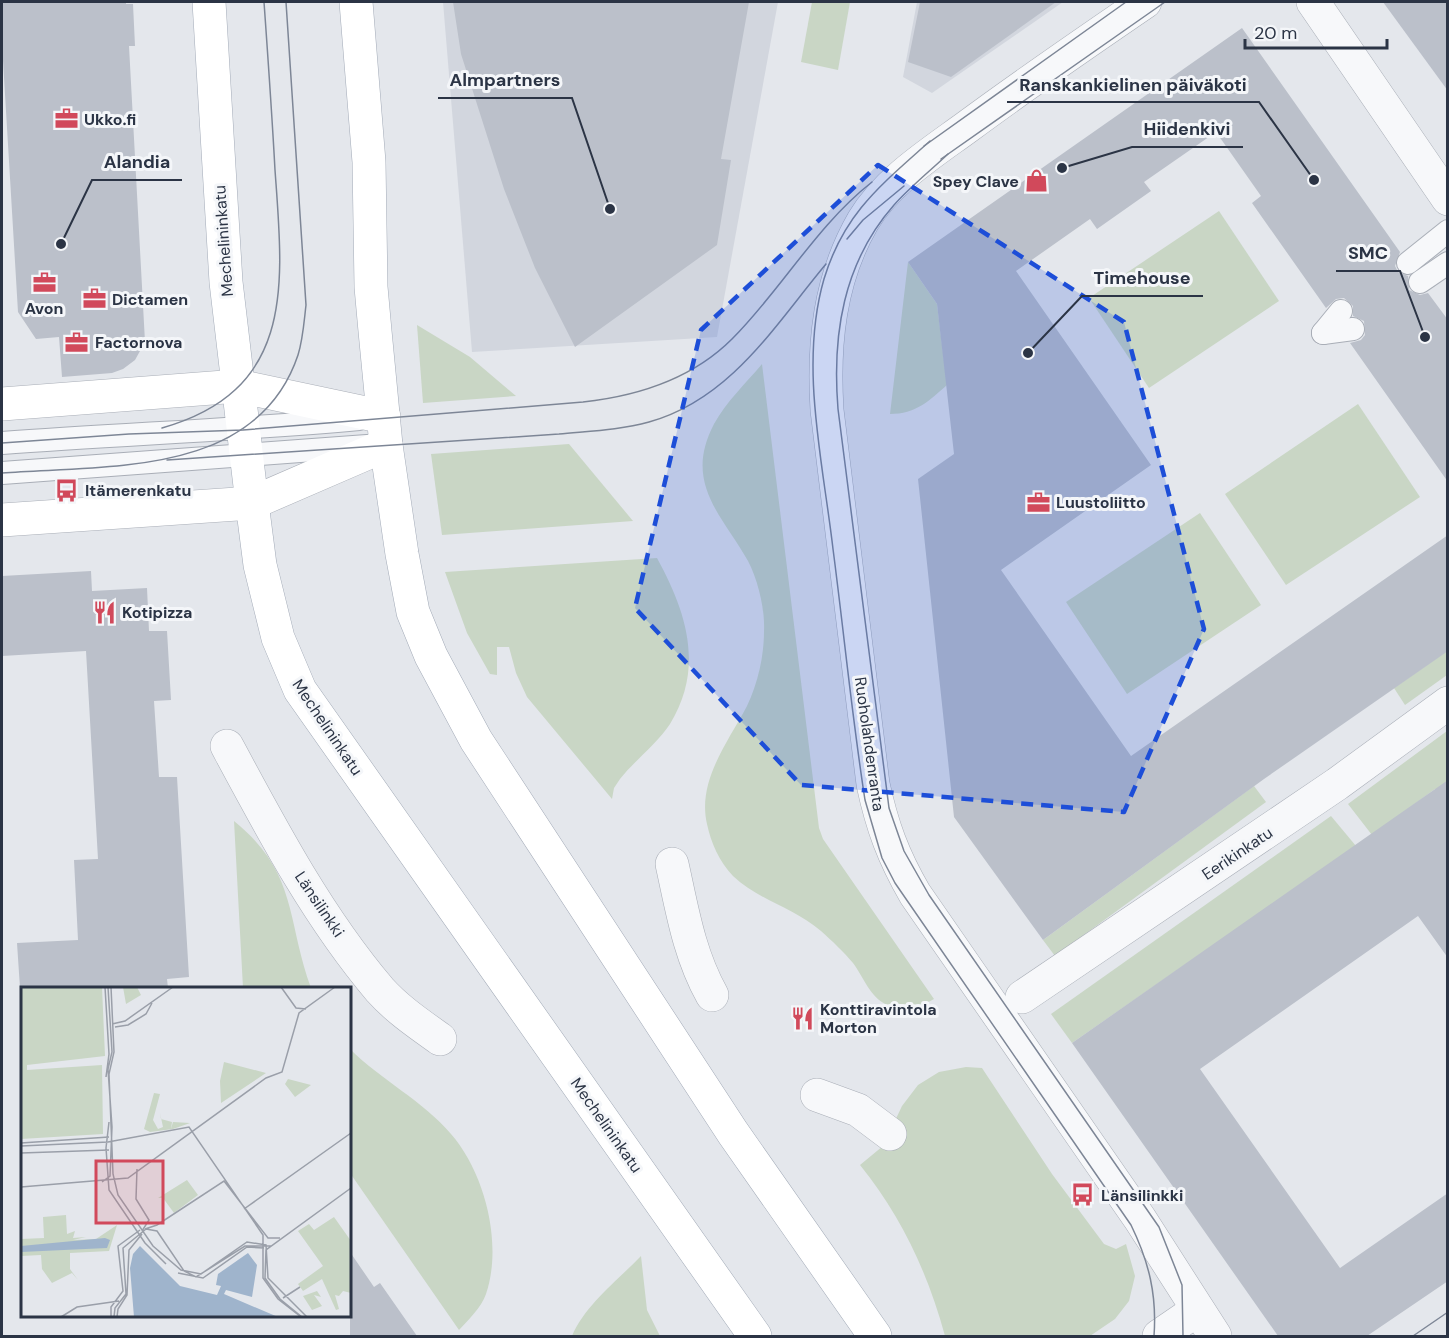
<svg xmlns="http://www.w3.org/2000/svg" width="1449" height="1338" font-family="'DM Sans',sans-serif">
	<style>
		.built { fill: #d2d6de }
		.green { fill: #c9d6c5 }
		.building { fill: #bbc0ca }
		.lines { fill: none; stroke-linecap: round; stroke-linejoin: round }
		.lane-casing { stroke: #a9aeb7; stroke-width: 24 }
		.street-casing { stroke: #a9aeb7; stroke-width: 34 }
		.secondary-casing { stroke: #a9aeb7; stroke-width: 34 }
		.primary-casing { stroke: #a3abb8; stroke-width: 34 }
		.lane { stroke: #f7f8fa; stroke-width: 22 }
		.street { stroke: #f7f8fa; stroke-width: 33 }
		.secondary { stroke: #fff; stroke-width: 33 }
		.primary { stroke: #fff; stroke-width: 33 }
		.tram { stroke: #7d8696; stroke-width: 1.5 }
		.marked { fill: #1d4ed8; fill-opacity: 0.2; stroke: #1d4ed8; stroke-width: 4.5; stroke-dasharray: 12 8; stroke-linejoin: round }
		.labels { text-anchor: middle; stroke-width: 6; stroke-linejoin: round; paint-order: stroke }
		.poi-label { font-size: 16px; font-weight: bold; fill: #2b3445; stroke: #f4f6f9; text-anchor: start }
		.street-label { font-size: 16px; fill: #2b3445; stroke: #f4f6f9 }
		.inset-road { fill: none; stroke: #9a9fa9; stroke-width: 1.5 }
		.view { fill: #d1495b; fill-opacity: 0.15; stroke: #d1495b; stroke-width: 3 }
		.inset-edge { fill: none; stroke: #2b3445; stroke-width: 3 }
		.leader { fill: none; stroke: #2b3445; stroke-width: 2 }
		.callout-dot { fill: #2b3445; stroke: #f4f6f9; stroke-width: 2 }
		.callout-label { font-size: 18px; text-anchor: middle; font-weight: bold; fill: #2b3445; stroke: #f4f6f9; stroke-width: 6; stroke-linejoin: round; paint-order: stroke }
	</style>
	<rect width="100%" height="100%" fill="#e4e7ec"/>
	<!-- built -->
	<g class="built">
		<polygon points="443,2 778,2 717,337 472,352"/>
		<polygon points="917,2 1063,2 932,93 903,77"/>
	</g>
	<!-- green -->
	<g class="green">
		<polygon points="812,2 850,2 838,70 801,62"/>
		<polygon points="1219,211 1279,301 1149,388 1089,298"/>
		<path d="M908 262 937 304 947 385C929 401 916 414 890 414Z"/>
		<polygon points="417,325 470,357 516,396 423,403"/>
		<path d="M762 364 819 828 823 839 934 999C919 1008 905 1013 887 1005 870 997 864 978 853 963 844 952 832 941 821 931 793 907 758 900 733 876 719 861 711 843 707 824 697 781 728 742 747 706 758 683 764 656 764 631 765 609 758 580 748 561 722 515 683 483 714 424 726 402 746 383 762 364Z"/>
		<polygon points="1358,404 1420,497 1286,585 1225,494"/>
		<polygon points="569,444 633,521 442,535 431,454"/>
		<polygon points="1200,513 1261,605 1127,694 1066,602"/>
		<path d="M657 558C686 611 705 667 670 724 657 744 635 760 620 779L614 788 612 799 527 697 516 673 509 647H497V675L490 674 467 633 445 572Z"/>
		<polygon points="1447,651 1447,675 1405,705 1394,688"/>
		<polygon points="1447,731 1447,805 1435,789 1372,835 1348,804"/>
		<polygon points="1254,786 1266,802 1055,956 1043,940"/>
		<polygon points="1331,816 1356,846 1072,1043 1051,1014"/>
		<path d="M234 821C298 873 286 919 311 988H243Z"/>
		<path d="M350 1049C381 1080 422 1100 451 1134 485 1173 503 1244 486 1294 481 1308 468 1320 459 1330L350 1173Z"/>
		<path d="M966 1067 982 1068 1052 1174 1104 1244 1116 1249 1126 1244 1135 1276 1129 1301 1115 1319 1090 1336H945C928 1273 901 1216 860 1165L883 1146 902 1106 918 1085 939 1072Z"/>
		<path d="M641 1256 647 1310 660 1336H572C585 1305 618 1280 641 1256Z"/>
	</g>
	<!-- building -->
	<g class="building">
		<polygon points="2,2 126,2 126,4 133,4 135,46 129,46 145,342 135,360 123,369 112,373 62,377 59,337 36,339 18,312 2,44"/>
		<polygon points="453,2 749,2 721,159 731,160 717,245 575,347 535,268 504,189 461,54"/>
		<polygon points="920,2 1056,2 951,77 908,62"/>
		<polygon points="1383,2 1448,2 1448,91"/>
		<polygon points="1242,28 1400,252 1395,266 1398,272 1408,276 1409,290 1420,295 1428,293 1448,320 1448,482 1350,343 1361,340 1365,335 1364,321 1353,316 1353,306 1344,298 1336,299 1326,308 1252,203 1261,196 1216,132 1144,182 1151,191 1097,229 1090,219 1016,271 1151,465 1001,570 1131,756 1448,535 1448,651 1264,779 1043,940 954,817 918,479 954,454 937,304 908,262"/>
		<polygon points="91,571 92,591 147,588 149,631 167,631 171,700 154,701 159,777 177,777 189,977 167,979 168,988 20,988 17,943 78,940 74,860 98,859 86,651 2,656 2,576"/>
		<polygon points="1448,780 1448,958 1418,916 1200,1069 1340,1268 1448,1193 1448,1281 1367,1336 1278,1336 1072,1043"/>
		<polygon points="350,1252 374,1287 380,1283 417,1336 350,1336"/>
	</g>
	<g class="lines">
		<defs>
			<g id="lane">
				<polyline points="1408,263 1448,231"/>
				<polyline points="1420,282 1448,263"/>
				<polyline points="1323,333 1353,329"/>
				<polyline points="1323,333 1341,311"/>
				<path d="M2 443C121 434 240 430 359 419"/>
				<polyline points="2,473 367,446"/>
			</g>
			<g id="street">
				<path d="M1145 2C1085 43 1025 84 967 127 930 154 887 181 863 221 829 280 823 344 827 410L873 784C882 826 893 856 915 894L1140 1219 1215 1336"/>
				<polyline points="1313,2 1448,199"/>
				<path d="M227 746C272 830 318 917 380 990 397 1009 419 1024 440 1039"/>
				<path d="M672 864C682 909 689 954 712 995"/>
				<polyline points="1022,997 1337,784 1448,703"/>
				<polyline points="817,1095 858,1110 890,1134"/>
				<polyline points="1159,1336 1197,1310"/>
			</g>
			<g id="secondary">
				<polyline points="2,404 238,386 384,417"/>
				<polyline points="2,520 252,503 386,445"/>
			</g>
			<g id="primary">
				<polyline points="209,2 226,282 252,503 260,565 278,638 300,690 755,1336"/>
				<polyline points="356,2 369,162 371,287 375,331 386,445 402,554 413,612 431,656 476,740 733,1133 875,1336"/>
			</g>
		</defs>
		<!-- lane casing -->
		<use href="#lane" class="lane-casing"/>
		<!-- street casing -->
		<use href="#street" class="street-casing"/>
		<!-- secondary casing -->
		<use href="#secondary" class="secondary-casing"/>
		<!-- primary casing -->
		<use href="#primary" class="primary-casing"/>
		<!-- lane -->
		<use href="#lane" class="lane"/>
		<!-- street -->
		<use href="#street" class="street"/>
		<!-- secondary -->
		<use href="#secondary" class="secondary"/>
		<!-- primary -->
		<use href="#primary" class="primary"/>
		<!-- tram -->
		<g class="tram">
			<path d="M930 141C881 185 844 213 824 279 799 365 823 462 833 549 844 633 852 717 865 800L882 858 895 883 1131 1225C1149 1262 1157 1295 1154 1336"/>
			<polyline points="924,146 1126,2"/>
			<path d="M948 154C930 171 910 187 894 205 843 263 832 335 838 409L889 808 904 851 929 895 1159 1227 1182 1285 1183 1336"/>
			<polyline points="941,159 1165,2"/>
			<polyline points="847,239 863,220 904,186"/>
			<path d="M162 428C297 390 283 282 275 170 272 114 268 58 264 2"/>
			<path d="M2 443 129 434 243 430 583 402C638 396 692 379 732 339 782 289 816 226 872 182"/>
			<path d="M167 460 559 434C589 431 620 430 649 422 731 399 775 325 826 264"/>
			<path d="M2 473C106 465 257 478 298 355 303 339 304 322 306 305L286 2"/>
			<polyline points="1413,1336 1448,1312"/>
		</g>
	</g>
	<!-- marked area -->
	<path class="marked" d="M878 165 1124 322 1204 629 1124 812 801 785 635 608 701 330Z"/>
	<!-- icons -->
	<defs>
		<symbol id="office-bare" viewBox="-9 -9 18 18"><path d="M-6-3h4V-5.5h4V-3h4V5H-6ZM-1-4.5V-3h2v-1.5ZM-6 0V1H6V0Z" fill="#d1495b" stroke="#f4f6f9" stroke-width="2.5" paint-order="stroke"/></symbol>
		<symbol id="shop-bare" viewBox="-9 -9 18 18"><path d="M-5-2.5h2.3a2.7 3.5 0 0 1 5.4 0H5L5.5 6h-11ZM-1.5-2.5h3a1.5 2.3 0 0 0-3 0Z" fill="#d1495b" stroke="#f4f6f9" stroke-width="2.5" paint-order="stroke"/></symbol>
		<symbol id="bus-bare" viewBox="-9 -9 18 18"><path d="M-5-6H5V4H4V6H2V4H-2V6H-4V4H-5ZM-3.5-4V0h7V-4ZM-3.5 1.2v1.5H-2V1.2ZM2 1.2v1.5H3.5V1.2Z" fill="#d1495b" stroke="#f4f6f9" stroke-width="2.5" paint-order="stroke"/></symbol>
		<symbol id="restaurant-bare" viewBox="-9 -9 18 18"><path d="M-5-6h1v4h1v-4h1v4h1v-4h1v5L-1.5 .5V6h-2V.5L-5-1ZM5-6V6H3V1.5H1.5Q1.5-4 5-6Z" fill="#d1495b" stroke="#f4f6f9" stroke-width="2.5" paint-order="stroke"/></symbol>
	</defs>
	<g fill-rule="evenodd">
		<use href="#office-bare" x="50" y="102" width="33" height="33"/>
		<use href="#shop-bare" x="1020" y="164" width="33" height="33"/>
		<use href="#office-bare" x="28" y="266" width="33" height="33"/>
		<use href="#office-bare" x="78" y="282" width="33" height="33"/>
		<use href="#office-bare" x="60" y="326" width="33" height="33"/>
		<use href="#bus-bare" x="50" y="474" width="33" height="33"/>
		<use href="#office-bare" x="1022" y="486" width="33" height="33"/>
		<use href="#restaurant-bare" x="88" y="596" width="33" height="33"/>
		<use href="#restaurant-bare" x="786" y="1002" width="33" height="33"/>
		<use href="#bus-bare" x="1066" y="1178" width="33" height="33"/>
	</g>
	<g class="labels">
		<!-- poi labels -->
		<g class="poi-label">
			<text x="84" y="125">Ukko.fi</text>
			<text x="1019" y="187" text-anchor="end">Spey Clave</text>
			<text x="112" y="305">Dictamen</text>
			<text x="44" y="314" text-anchor="middle">Avon</text>
			<text x="95" y="348">Factornova</text>
			<text x="85" y="496">Itämerenkatu</text>
			<text x="1056" y="508">Luustoliitto</text>
			<text x="122" y="618">Kotipizza</text>
			<text x="820" y="1015">Konttiravintola<tspan x="820" dy="18">Morton</tspan></text>
			<text x="1101" y="1201">Länsilinkki</text>
		</g>
		<!-- street labels -->
		<g class="street-label">
			<text transform="translate(223 241) rotate(-94)" y="6">Mechelininkatu</text>
			<text transform="translate(328 727) rotate(56)" y="6">Mechelininkatu</text>
			<text transform="translate(870 744) rotate(82)" y="6">Ruoholahdenranta</text>
			<text transform="translate(1237 853) rotate(-34)" y="6">Eerikinkatu</text>
			<text transform="translate(320 904) rotate(56)" y="6">Länsilinkki</text>
			<text transform="translate(607 1125) rotate(55)" y="6">Mechelininkatu</text>
		</g>
	</g>
	<!-- overview -->
	<g transform="translate(21 987)">
		<rect width="330" height="330" fill="#e4e7ec"/>
		<path d="M0 0H81L84 69 6 78V83L81 78 82 147 0 152ZM102 0H116L120 8 105 17ZM203 75 245 86 200 116 199 94ZM267 92 290 98 274 110 264 97ZM133 106 139 107 132 133 137 142 142 140 139 126 140 132 151 135 150 142 152 135 169 136 152 142 129 145 123 142ZM166 193 177 208 153 226 142 211H137ZM45 228 46 247 54 244 52 251 65 250 52 253 75 252 96 238 88 264 49 266V282L57 293 51 286 31 296 21 282 20 268 0 269V252L23 251 22 230ZM313 230 330 254V306L322 304 318 309 314 308 318 322 315 323 301 292 282 304 277 297 302 279 277 244 288 237 293 243ZM296 304 300 310 293 308 301 319 291 323 282 309Z" fill="#c9d6c5"/>
		<path d="M84 251 89 253 86 261 0 265V259ZM119 259 159 299 196 308 200 299 195 298 197 287 227 266 236 278 231 310 205 303 203 307 257 330H113L109 281 112 267Z" fill="#9fb4cc"/>
		<path class="inset-road" d="M84 0 88 67 85 90M90 0 93 65 88 87 92 187 97 208 132 259 160 283 180 287 226 255 245 258 247 291 286 330M260 0 275 21 285 22M91 37 104 34 152 0M94 40 107 38 125 27 131 16M88 135 85 161 88 203 124 256 145 277M0 156 88 150M0 159 87 155 168 140 242 248V291L257 312 280 330M0 166 88 163M116 182 115 212 128 233 121 244M81 195 89 189 91 140 87 82 91 65 87 0M0 200 107 191 245 91 261 85 278 26 314 0M223 222 330 146M124 242 136 238 203 194 247 251H259M157 286 182 291 226 260 243 261M262 311 279 300M40 330 56 320 98 314M90 330V320L102 304 97 259 119 243M93 330 94 321 105 307 102 261 125 242 136 244 163 284 175 290 224 259H250M96 330 97 322 106 308 108 263 121 247M281 330 259 312 244 291 245 263 330 201"/>
		<path class="view" d="M75 174H142V236H75Z"/>
		<rect width="330" height="330" class="inset-edge"/>
	</g>
	<!-- callouts -->
	<path class="leader" d="M610 209L572 98H438M1314 180L1259 102H1007M1062 168L1132 147H1243M61 244L92 180H182M1425 337L1400 271H1336M1028 353L1082 296H1203"/>
	<g class="callout-dot">
		<circle cx="610" cy="209" r="6"/>
		<circle cx="1314" cy="180" r="6"/>
		<circle cx="1062" cy="168" r="6"/>
		<circle cx="61" cy="244" r="6"/>
		<circle cx="1425" cy="337" r="6"/>
		<circle cx="1028" cy="353" r="6"/>
	</g>
	<g class="callout-label">
		<text x="505" y="86">Almpartners</text>
		<text x="1133" y="91">Ranskankielinen päiväkoti</text>
		<text x="1187" y="135">Hiidenkivi</text>
		<text x="137" y="168">Alandia</text>
		<text x="1368" y="259">SMC</text>
		<text x="1142" y="284">Timehouse</text>
	</g>
	<!-- border -->
	<rect width="1449" height="1338" fill="none" stroke="#2b3445" stroke-width="6"/>
	<!-- scale -->
	<path d="M1245 39v9h142v-9" fill="none" stroke="#2b3445" stroke-width="3"/>
	<text x="1254" y="39" font-size="18" fill="#2b3445" stroke="#f4f6f9" stroke-width="4.5" paint-order="stroke">20 m</text>
</svg>
